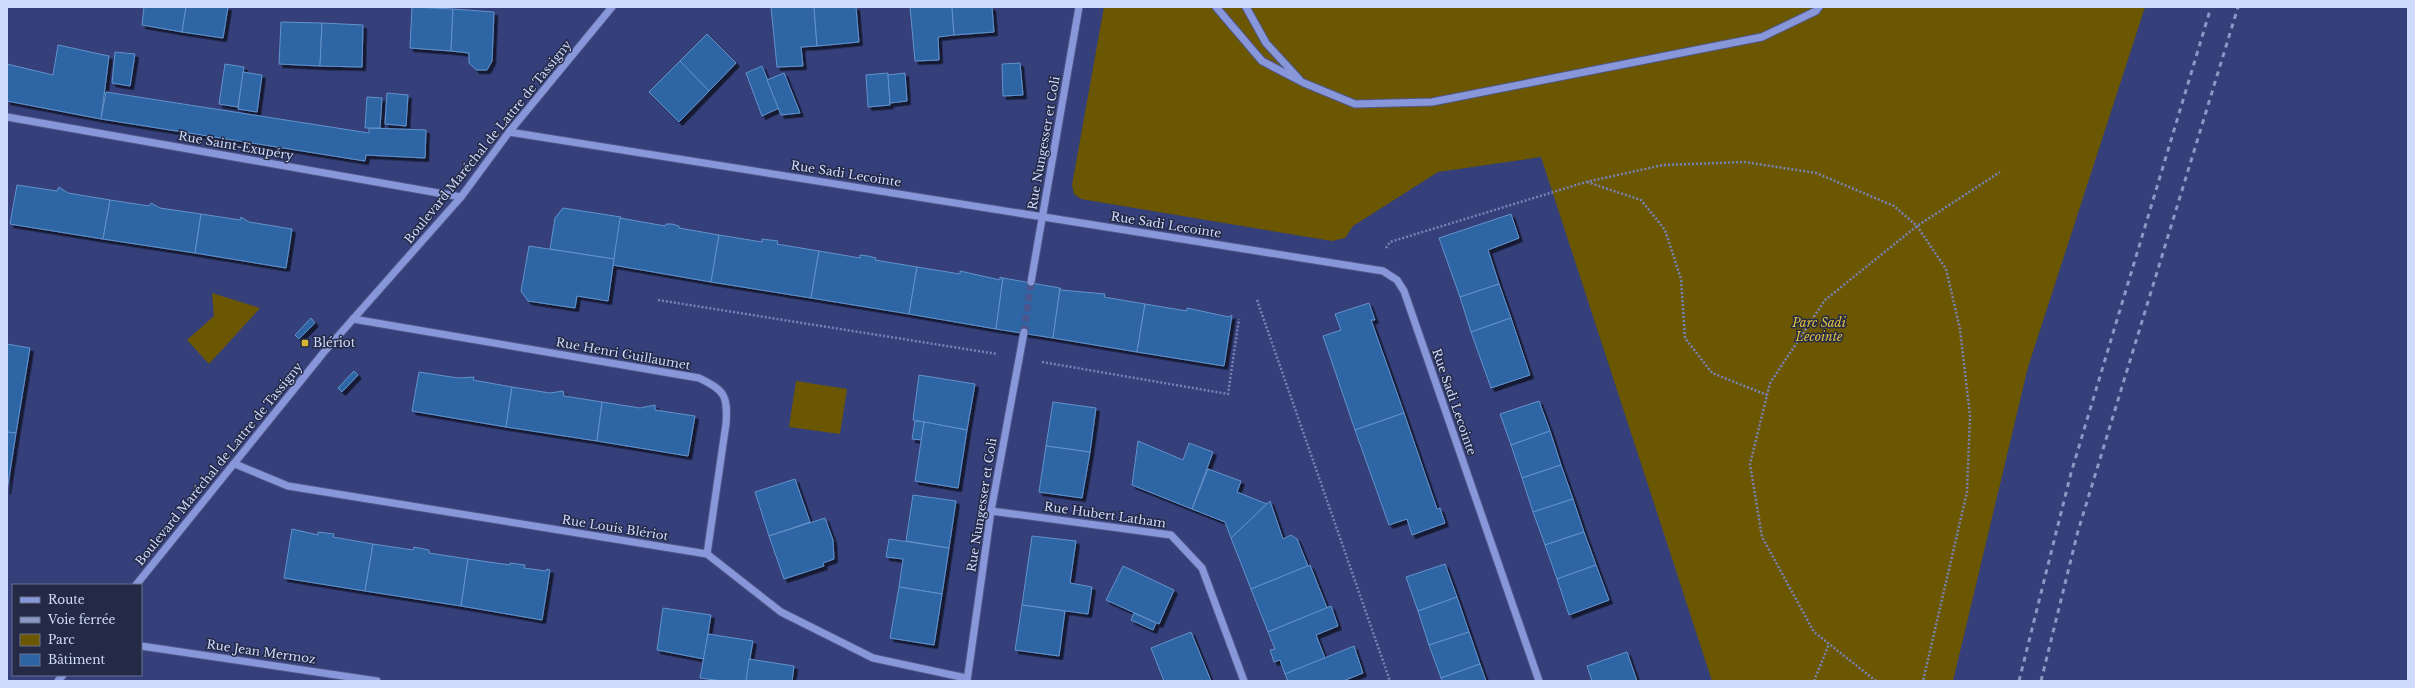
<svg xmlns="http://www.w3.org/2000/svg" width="2415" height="688" font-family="'Libre Baskerville',serif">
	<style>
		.green { fill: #6b5701 }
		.building { fill: #2d65a4; stroke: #6392cb; filter: url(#shadow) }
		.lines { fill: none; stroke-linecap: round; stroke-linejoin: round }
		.minor-tunnel { stroke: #4c568e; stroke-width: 7; stroke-dasharray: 7 3.5; stroke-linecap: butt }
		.minor-casing { stroke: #505789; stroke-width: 9 }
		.path { stroke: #7882b3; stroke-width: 2.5; stroke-dasharray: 2 2; stroke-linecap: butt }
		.minor { stroke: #8897da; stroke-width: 7 }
		.rail { stroke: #8d97c5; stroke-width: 3; stroke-dasharray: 5 5; stroke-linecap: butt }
		.poi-dot { fill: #d6b534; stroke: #242a45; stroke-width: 1.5 }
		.labels { text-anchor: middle; stroke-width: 3; stroke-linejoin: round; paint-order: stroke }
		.street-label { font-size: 12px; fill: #d0dafd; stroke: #242a45 }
		.park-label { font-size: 12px; font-style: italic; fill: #e5c341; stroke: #242a45 }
		.poi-label { font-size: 12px; fill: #d0dafd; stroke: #242a45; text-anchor: start }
	</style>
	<defs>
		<filter id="shadow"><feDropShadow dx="3.5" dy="3.5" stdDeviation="0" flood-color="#0009"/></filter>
	</defs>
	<rect width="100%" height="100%" fill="#353f7a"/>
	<!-- green -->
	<g class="green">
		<polygon points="1104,7 2145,7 2028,367 1953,681 1712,681 1541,157 1438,172 1353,226 1345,238 1332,241 1081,199 1074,194 1072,185"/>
		<polygon points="212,293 260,308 209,364 187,340 214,316"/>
		<polygon points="796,381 847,389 840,434 789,427"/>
	</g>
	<!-- building -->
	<g class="building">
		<polygon points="144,7 186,7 182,32 142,25"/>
		<polygon points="186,7 228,7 223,38 182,32"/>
		<polygon points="412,7 453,9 451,51 410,48"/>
		<polygon points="771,7 814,7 817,46 801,47 803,66 777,67"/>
		<polygon points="814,7 856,7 859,42 817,46"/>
		<polygon points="910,7 952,7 954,35 938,37 939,60 915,61"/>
		<polygon points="952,7 992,7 994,32 954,35"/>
		<polygon points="453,9 494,12 492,61 487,70 476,70 469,63 469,53 451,51"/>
		<polygon points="281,22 322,23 320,66 279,64"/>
		<polygon points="322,23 363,25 362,67 320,66"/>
		<polygon points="707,34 736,63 709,91 680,61"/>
		<polygon points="58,45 109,56 101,119 7,101 7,64 53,75"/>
		<polygon points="115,52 135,54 130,86 112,83"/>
		<polygon points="680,61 709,91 679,122 649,92"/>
		<polygon points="1020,63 1023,95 1003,96 1002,64"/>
		<polygon points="225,64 244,67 238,107 219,104"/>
		<polygon points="762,66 779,108 762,116 746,73"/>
		<polygon points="243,72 262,75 257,112 238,109"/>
		<polygon points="784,73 800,113 781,115 767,80"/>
		<polygon points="888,73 890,105 868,107 866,75"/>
		<polygon points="905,73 907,101 890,103 888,75"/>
		<polygon points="106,92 369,133 369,128 426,130 425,158 366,155 365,161 101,119"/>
		<polygon points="387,93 408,95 406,126 385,124"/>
		<polygon points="367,97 382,98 380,128 365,128"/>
		<polygon points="17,185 57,191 59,187 68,193 110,200 103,239 10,224"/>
		<polygon points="110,200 149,206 151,203 160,208 201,214 195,253 103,239"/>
		<polygon points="563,208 621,217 614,259 550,249 555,218"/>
		<polygon points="201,214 240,220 241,217 249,222 292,229 286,268 195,253"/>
		<polygon points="1511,214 1519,238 1488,250 1499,284 1460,297 1439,238"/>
		<polygon points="620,218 665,226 666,224 672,224 679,226 679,228 719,235 711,282 613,265"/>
		<polygon points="719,235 762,242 762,239 778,241 777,244 819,251 811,298 711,282"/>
		<polygon points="529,246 614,259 608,301 577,296 575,308 528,301 521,291"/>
		<polygon points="819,251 860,258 860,255 868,256 876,258 875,260 917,267 909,314 811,298"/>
		<polygon points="917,267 960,274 960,271 1000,280 1000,277 1003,278 996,329 909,314"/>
		<polygon points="1003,278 1060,288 1053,338 996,329"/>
		<polygon points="1499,284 1511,318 1471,332 1460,297"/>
		<polygon points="1060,288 1061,290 1105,294 1104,297 1145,304 1137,352 1053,338"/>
		<polygon points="1369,303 1375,320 1371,320 1404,413 1355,430 1323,336 1341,330 1335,314"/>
		<polygon points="1145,304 1187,311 1187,308 1229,317 1232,315 1224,366 1137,352"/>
		<polygon points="311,318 315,323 299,339 295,335"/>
		<polygon points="1511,318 1530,375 1491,388 1471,332"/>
		<polygon points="7,344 30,348 16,433 7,432"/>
		<polygon points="354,371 358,375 342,392 338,388"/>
		<polygon points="419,372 458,378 474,377 473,380 512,387 506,427 412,411"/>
		<polygon points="919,375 975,384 967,430 913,420"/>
		<polygon points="512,387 550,393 563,391 564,396 602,402 597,441 506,427"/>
		<polygon points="1539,401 1550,431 1511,445 1500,414"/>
		<polygon points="602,402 640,408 655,405 655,410 695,416 688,456 597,441"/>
		<polygon points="1053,402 1096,408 1090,452 1046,446"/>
		<polygon points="1404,413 1437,509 1440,508 1445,523 1412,535 1407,519 1389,525 1355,430"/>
		<polygon points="915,421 924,422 922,440 912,439"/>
		<polygon points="924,422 967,430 958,488 915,481"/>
		<polygon points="1550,431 1561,465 1522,478 1511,445"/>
		<polygon points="7,432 16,433 7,491"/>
		<polygon points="1138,441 1183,460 1189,443 1213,452 1192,509 1132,485"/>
		<polygon points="1046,446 1090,452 1082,498 1039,492"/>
		<polygon points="1561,465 1573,499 1533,512 1522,478"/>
		<polygon points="1208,469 1241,481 1237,492 1267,504 1231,538 1225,522 1192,509"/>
		<polygon points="795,479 810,522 769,536 755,492"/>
		<polygon points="913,495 956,501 949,548 906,541"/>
		<polygon points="1573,499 1584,532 1545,545 1533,512"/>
		<polygon points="1270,501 1283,539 1291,535 1297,539 1308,566 1251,589 1231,538"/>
		<polygon points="825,518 833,540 834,559 823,563 824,566 784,579 769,536"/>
		<polygon points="292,529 318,535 318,532 334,534 333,537 373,544 365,591 284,578"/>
		<polygon points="1584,532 1596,565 1557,579 1545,545"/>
		<polygon points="1032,536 1076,541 1070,583 1092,587 1088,614 1022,605"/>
		<polygon points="889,539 949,548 942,594 899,587 903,559 886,557"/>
		<polygon points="373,544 413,550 414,547 429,550 429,553 468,559 461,606 365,591"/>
		<polygon points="468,559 510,565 510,563 525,565 524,568 546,571 547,569 550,570 542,620 461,606"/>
		<polygon points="1445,564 1457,597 1418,611 1406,577"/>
		<polygon points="1310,565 1327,608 1268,632 1251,589"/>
		<polygon points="1596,565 1609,600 1569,615 1557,579"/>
		<polygon points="1123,566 1174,590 1159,624 1106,600"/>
		<polygon points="899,587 942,594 934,645 890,638"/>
		<polygon points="1457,597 1469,632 1429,645 1418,611"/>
		<polygon points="1022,605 1065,611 1059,656 1015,650"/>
		<polygon points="1331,606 1338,626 1316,635 1325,658 1285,674 1280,660 1274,662 1270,650 1275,649 1268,632"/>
		<polygon points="663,608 711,615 704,659 657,650"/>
		<polygon points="1134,613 1156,623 1153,630 1131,620"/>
		<polygon points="1191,632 1211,681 1164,681 1151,648"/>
		<polygon points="1469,632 1480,664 1441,678 1429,645"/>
		<polygon points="708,634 753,641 746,681 722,681 700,678"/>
		<polygon points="1354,646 1363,673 1343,681 1288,681 1285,674"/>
		<polygon points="1627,652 1637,681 1592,681 1587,666"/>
		<polygon points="749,659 794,666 792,681 746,681"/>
		<polygon points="1480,664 1486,681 1442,681 1441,678"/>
	</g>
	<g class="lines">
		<!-- minor-tunnel -->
		<polyline class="minor-tunnel" points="1024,332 1031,282"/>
		<defs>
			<g id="minor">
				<polyline points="1216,7 1262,61 1304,83 1355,104 1432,102 1762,37 1816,11 1819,7"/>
				<polyline points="1246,7 1266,43 1299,79"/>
				<polyline points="7,117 461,197"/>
				<polyline points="509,132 1383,271 1397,280 1404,291 1539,681"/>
				<polyline points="1031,282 1079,7"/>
				<path d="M353 319 699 378C725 390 728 396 726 424L707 554"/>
				<polyline points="235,464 288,486 707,554 781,612 873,658 966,678"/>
				<polyline points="991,511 1171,535 1202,568 1244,681"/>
				<polyline points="136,585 324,352 461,197 509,132 612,7"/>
				<polyline points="141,646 377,681"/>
				<polyline points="58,681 63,675"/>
				<polyline points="967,681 991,511 1024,332"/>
			</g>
		</defs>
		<!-- minor casing -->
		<use href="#minor" class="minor-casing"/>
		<!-- path -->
		<g class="path">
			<polyline points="1587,182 1641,200 1665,230 1681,279 1685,338 1712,373 1767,395"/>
			<polyline points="1386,248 1390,242 1586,182 1663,165 1745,162 1816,173 1894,206 1917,226 1946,269 1960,329 1970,416 1967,492 1923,681"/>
			<polyline points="658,300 997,354"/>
			<polyline points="1257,300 1390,681"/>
			<polyline points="1042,362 1228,394 1239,319"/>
			<polyline points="1814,681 1829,644"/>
			<polyline points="1876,681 1814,632 1762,537 1750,464 1770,383 1825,300 1917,226 2000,172"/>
		</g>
		<!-- minor -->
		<use href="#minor" class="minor"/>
		<!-- rail -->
		<g class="rail">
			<polyline points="2019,681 2071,473 2211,7"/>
			<polyline points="2041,681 2078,531 2238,7"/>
		</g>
	</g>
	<!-- markers -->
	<rect class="poi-dot" x="301" y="339" width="8" height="8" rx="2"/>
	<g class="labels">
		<!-- street labels -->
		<g class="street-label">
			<text transform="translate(488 142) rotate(-51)" y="4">Boulevard Maréchal de Lattre de Tassigny</text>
			<text transform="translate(1044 143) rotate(-80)" y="4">Rue Nungesser et Coli</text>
			<text transform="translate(236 146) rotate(10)" y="4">Rue Saint-Exupéry</text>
			<text transform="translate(846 174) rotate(9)" y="4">Rue Sadi Lecointe</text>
			<text transform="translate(1166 225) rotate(9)" y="4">Rue Sadi Lecointe</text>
			<text transform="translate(623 354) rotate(10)" y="4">Rue Henri Guillaumet</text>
			<text transform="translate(1454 402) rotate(71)" y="4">Rue Sadi Lecointe</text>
			<text transform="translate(219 464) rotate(-51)" y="4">Boulevard Maréchal de Lattre de Tassigny</text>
			<text transform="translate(982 505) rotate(-81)" y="4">Rue Nungesser et Coli</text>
			<text transform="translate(1105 515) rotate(8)" y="4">Rue Hubert Latham</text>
			<text transform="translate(615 528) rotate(9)" y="4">Rue Louis Blériot</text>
			<text transform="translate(261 652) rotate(8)" y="4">Rue Jean Mermoz</text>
		</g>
		<!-- park labels -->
		<g class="park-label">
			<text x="1819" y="327">Parc Sadi<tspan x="1819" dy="14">Lecointe</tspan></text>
		</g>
		<!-- poi labels -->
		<g class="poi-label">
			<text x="313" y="347">Blériot</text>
		</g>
	</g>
	<!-- border -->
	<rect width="2415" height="688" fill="none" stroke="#d0dafd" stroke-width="16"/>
	<!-- legend -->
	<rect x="12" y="584" width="130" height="92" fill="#242a45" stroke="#69708f"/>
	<rect x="20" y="597" width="20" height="6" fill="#8897da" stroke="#69708f"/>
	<text x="48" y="604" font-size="12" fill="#d0dafd">Route</text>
	<rect x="20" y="617" width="20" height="6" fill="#8d97c5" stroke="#69708f"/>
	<text x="48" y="624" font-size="12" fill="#d0dafd">Voie ferrée</text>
	<rect x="20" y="634" width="20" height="12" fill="#6b5701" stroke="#69708f"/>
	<text x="48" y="644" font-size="12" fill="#d0dafd">Parc</text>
	<rect x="20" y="654" width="20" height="12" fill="#2d65a4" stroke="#69708f"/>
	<text x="48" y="664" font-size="12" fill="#d0dafd">Bâtiment</text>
</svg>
